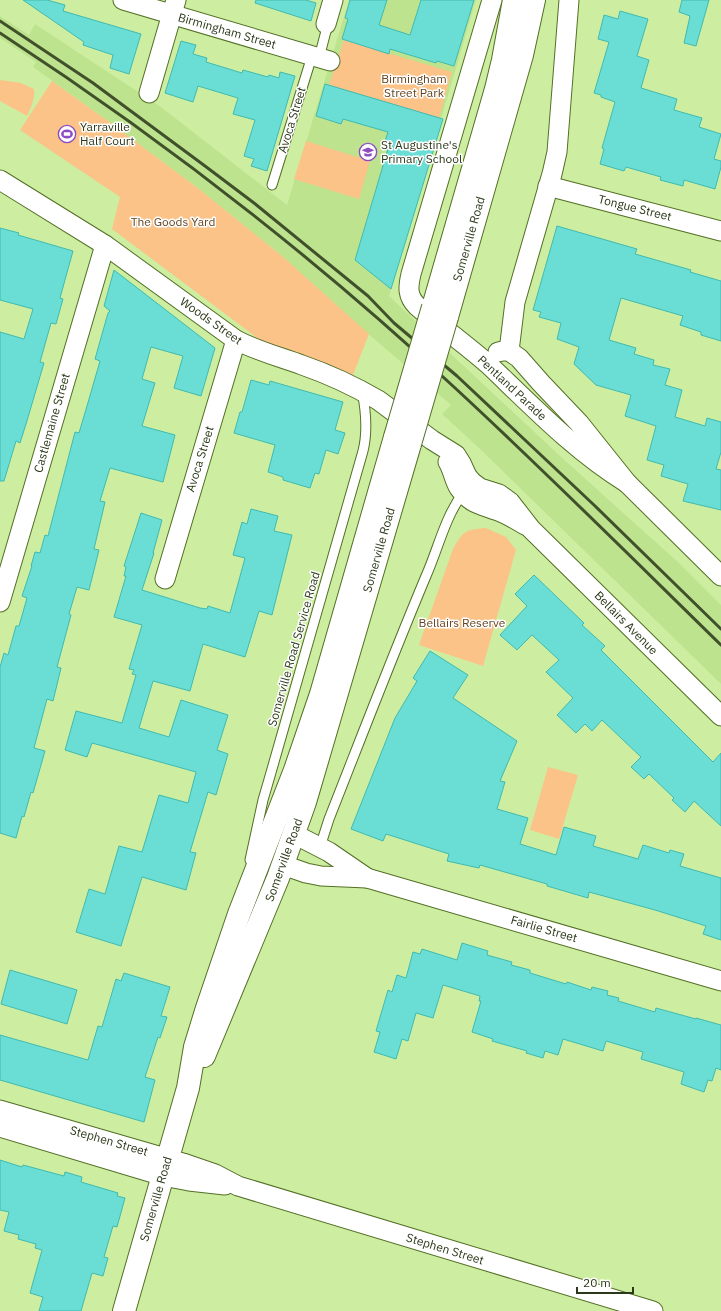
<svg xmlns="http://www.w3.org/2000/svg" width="721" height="1311" font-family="'IBM Plex Sans',sans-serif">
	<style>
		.built { fill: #bee38e }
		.green { fill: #fbc388 }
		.building { fill: #6aded4; stroke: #40bab0 }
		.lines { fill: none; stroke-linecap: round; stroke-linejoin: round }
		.service-casing { stroke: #536f25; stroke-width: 11 }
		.minor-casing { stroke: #536f25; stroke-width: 21 }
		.secondary-casing { stroke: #536f25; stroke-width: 24 }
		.service { stroke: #fff; stroke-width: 9 }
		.minor { stroke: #fff; stroke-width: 19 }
		.secondary { stroke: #fff; stroke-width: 22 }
		.rail { stroke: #40502b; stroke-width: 3 }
		.secondary-bridge-casing { stroke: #536f25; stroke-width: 24; stroke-linecap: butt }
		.secondary-bridge { stroke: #fff; stroke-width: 22 }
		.labels { text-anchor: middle; stroke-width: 3; stroke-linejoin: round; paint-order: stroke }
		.street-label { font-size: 12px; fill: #2b3819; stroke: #fff }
		.park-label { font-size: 12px; fill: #65441f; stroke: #fff }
		.poi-label { font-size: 12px; fill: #2b3819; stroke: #fff; text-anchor: start }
	</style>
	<rect width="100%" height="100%" fill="#cdeea1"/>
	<!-- built -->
	<polygon class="built" points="349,0 476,0 389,296 560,456 679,563 721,605 721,684 479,448 442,414 451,405 329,300 282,256 199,189 112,124 33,67 36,62 0,38 0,16 29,35 35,24 161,107 287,205"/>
	<!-- green -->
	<g class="green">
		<polygon points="344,40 452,72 439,118 329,85"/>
		<path d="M0 80 21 83 34 89C35 100 31 107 27 116L0 101Z"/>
		<polygon points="52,81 112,124 199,189 241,223 282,256 369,334 353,375 260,340 112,229 120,197 20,130"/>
		<polygon points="306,141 370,161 359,199 294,179"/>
		<path d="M486 528 506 537 516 550 483 666 419 645 453 549C464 530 465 530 486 528Z"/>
		<polygon points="548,767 578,775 559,839 530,830"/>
	</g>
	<!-- building -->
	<g class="building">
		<polygon points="23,0 47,0 65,5 63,11 141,34 129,74 110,68 113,55 83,45 84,42"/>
		<polygon points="256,0 306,0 316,3 311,21 255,3"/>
		<polygon points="350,0 387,0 379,25 410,35 421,0 474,0 454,66 437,61 436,63 390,49 389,54 342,39 348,19 345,18"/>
		<polygon points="682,0 709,0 696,46 684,43 690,16 679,12"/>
		<polygon points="620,11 648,19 637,56 649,60 641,88 677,99 674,110 702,118 699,127 721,134 714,159 721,161 721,167 715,189 684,180 683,186 660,180 661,177 626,167 624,171 600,164 604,149 602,148 615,102 601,97 601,95 594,93 609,42 598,39 604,15 618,19"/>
		<polygon points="181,41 196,45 193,54 207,58 206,62 242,73 243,70 268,77 269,75 279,78 280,72 295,76 267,171 251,166 254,159 244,156 255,120 233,114 238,98 198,86 193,102 165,93"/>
		<polygon points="325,84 443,119 391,289 355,260 390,142 385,141 388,132 343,119 341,124 316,116"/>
		<polygon points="557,226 637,249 635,254 691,270 690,272 721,281 721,341 701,335 701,332 680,325 683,316 621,298 609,340 636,348 634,354 654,360 653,365 670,369 665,385 682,390 675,417 705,426 707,418 721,422 721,452 716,469 721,470 721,510 683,501 688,484 661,476 664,465 647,460 656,426 625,416 631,395 596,385 574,364 579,347 557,339 561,323 539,317 541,312 533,310"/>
		<polygon points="0,228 19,233 18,235 73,251 60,298 63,299 56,324 51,323 40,362 44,363 26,424 20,443 16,441 4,481 0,481 0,332 24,339 33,309 0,300"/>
		<polygon points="114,270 215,348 201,396 174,388 183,356 151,347 142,379 155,383 142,426 175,435 163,482 110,468 100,501 105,502 94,549 99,550 89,590 77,587 69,614 71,615 57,667 61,668 53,701 47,699 34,748 45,751 33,793 31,792 24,817 22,816 16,838 0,833 0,667 4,653 8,655 16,626 19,626 27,598 22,596 32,566 31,566 35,552 40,553 45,535 48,536 75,432 79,433 87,406 100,361 95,359 108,313 110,311 104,306"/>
		<polygon points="251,380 269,385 270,381 343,402 335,430 345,433 338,454 326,450 319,474 315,473 310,488 283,480 283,477 268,472 275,445 234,433 240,412 242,412"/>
		<polygon points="251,509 278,516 274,531 292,535 272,615 259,611 245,657 203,644 190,691 153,681 139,728 169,737 181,700 228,715 217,750 228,754 216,795 208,792 190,852 196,853 186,890 142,877 121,946 76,932 89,889 105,894 119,846 142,852 159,795 188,803 196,772 92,743 87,757 65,750 76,711 122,723 136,675 132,674 134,670 129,669 142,625 114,617 126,576 124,576 126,567 124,566 141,513 162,520 153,553 154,553 142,590 200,608 207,609 208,606 230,613 245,558 233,555 242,522 247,524"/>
		<polygon points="534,575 584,623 582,625 605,646 601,650 713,762 721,753 721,826 694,801 685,812 672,800 674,798 649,774 644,779 631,767 641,757 602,720 592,731 585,724 576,733 557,715 573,698 546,672 559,660 532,635 517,650 500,635 527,606 515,594"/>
		<polygon points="430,651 468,675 453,698 517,741 500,781 505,782 497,809 528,818 520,844 556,855 564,827 596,836 593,846 638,859 643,845 669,853 670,850 684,854 680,866 721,878 721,940 703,934 706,926 655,910 589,892 588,898 547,886 547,884 480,865 479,868 447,861 449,854 386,834 383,841 351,829 395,718 417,681 413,678"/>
		<polygon points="462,943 488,951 487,955 512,962 511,965 530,970 530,973 566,984 567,982 591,990 592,987 608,991 607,995 619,998 618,1001 655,1012 656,1008 696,1019 696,1018 721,1025 721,1070 716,1068 712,1081 708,1080 704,1092 681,1084 684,1072 641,1059 643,1052 606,1041 603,1051 563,1039 558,1055 545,1051 543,1058 526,1053 527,1051 492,1041 493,1039 472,1032 481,1001 479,1001 480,996 443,985 433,1018 416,1013 408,1041 402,1039 396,1059 374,1052 380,1032 376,1031 388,990 392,992 397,975 406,978 413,952 420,954 422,949 457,960"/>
		<polygon points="10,970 77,990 67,1024 1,1004"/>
		<polygon points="124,973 170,987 161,1016 167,1017 160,1038 158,1037 145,1077 155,1080 144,1122 0,1080 0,1035 88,1060 98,1026 102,1027 116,979 121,981"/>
		<polygon points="0,1160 22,1167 23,1165 64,1176 65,1172 82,1177 81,1182 118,1193 117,1196 125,1198 117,1227 113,1226 104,1257 108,1258 103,1276 92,1273 81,1311 39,1311 43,1297 30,1293 42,1250 35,1248 36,1244 18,1239 19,1235 4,1231 9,1212 0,1210"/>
	</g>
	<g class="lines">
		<defs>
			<g id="service">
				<polyline points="319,58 326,31 326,24"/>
				<polyline points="272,185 312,56"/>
				<path d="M320 847 329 819C361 738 392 657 426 576 438 549 445 517 463 493"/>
				<path d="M250 860 263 800 270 776 363 451C368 431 366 411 362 391"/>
			</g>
			<g id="minor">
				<polyline points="123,0 330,61"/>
				<path d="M492 0 411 274C408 287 407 296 417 306 440 326 465 344 488 364 532 406 575 451 627 483"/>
				<polyline points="326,24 333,0"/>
				<polyline points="149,93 176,0"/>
				<path d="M0 180 105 245 236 340C257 351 280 357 302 365 328 374 354 386 378 400L432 440 456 455 461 463 467 476 472 482 480 488 499 494 510 502 531 529 721 716"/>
				<polyline points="548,186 721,231"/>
				<polyline points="509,351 515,302 552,174 557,152 569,0"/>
				<polyline points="498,352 503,351 509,351 519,358 541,383 579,423 627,483 721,576"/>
				<path d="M448 462C453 470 454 480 459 488 470 503 478 504 495 510 505 513 515 519 525 525"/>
				<polyline points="165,579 236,340"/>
				<polyline points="0,602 105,245"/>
				<polyline points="294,834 329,852 367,878"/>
				<polyline points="283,865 306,873 321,876 367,878 721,981"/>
				<polyline points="0,1110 183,1163 215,1174 238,1186 653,1311"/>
				<polyline points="0,1127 163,1176 189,1181 225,1185"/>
			</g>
			<g id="secondary">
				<polyline points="433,307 496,89 503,60 514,0"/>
				<polyline points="447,317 522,55 534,0"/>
				<polyline points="204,1056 278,878 305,802 410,444"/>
				<polyline points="124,1311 188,1088 195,1047 207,1008 239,914 295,770 321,694 395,437"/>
			</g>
		</defs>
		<!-- service casing -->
		<use href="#service" class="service-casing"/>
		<!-- minor casing -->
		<use href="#minor" class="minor-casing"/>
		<!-- secondary casing -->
		<use href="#secondary" class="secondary-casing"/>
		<!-- service -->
		<use href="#service" class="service"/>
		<!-- minor -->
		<use href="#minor" class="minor"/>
		<!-- secondary -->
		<use href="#secondary" class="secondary"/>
		<!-- rail -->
		<g class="rail">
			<polyline points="0,21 93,83 205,166 254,203 368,296 394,323 457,376 594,505 721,629"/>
			<path d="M0 33C161 138 314 257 454 387 545 471 633 559 721 645"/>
		</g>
		<defs>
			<g id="secondary-bridge">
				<polyline points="395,437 433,307"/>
				<polyline points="410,444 447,317"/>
			</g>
		</defs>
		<!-- secondary-bridge casing -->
		<use href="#secondary-bridge" class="secondary-bridge-casing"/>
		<!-- secondary-bridge -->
		<use href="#secondary-bridge" class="secondary-bridge"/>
	</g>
	<!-- icons -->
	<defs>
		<symbol id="stadium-ring" viewBox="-11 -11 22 22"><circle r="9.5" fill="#fff" stroke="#8e4cc0" stroke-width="1.5"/><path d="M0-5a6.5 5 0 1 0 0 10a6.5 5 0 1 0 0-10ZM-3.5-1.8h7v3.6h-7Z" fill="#8e4cc0"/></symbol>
		<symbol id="school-ring" viewBox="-11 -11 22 22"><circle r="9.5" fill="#fff" stroke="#8e4cc0" stroke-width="1.5"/><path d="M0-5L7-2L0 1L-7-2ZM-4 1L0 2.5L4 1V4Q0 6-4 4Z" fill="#8e4cc0"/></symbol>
	</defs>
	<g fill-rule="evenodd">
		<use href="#stadium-ring" x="57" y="124" width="20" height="20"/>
		<use href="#school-ring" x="358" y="142" width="20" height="20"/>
	</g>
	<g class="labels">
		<!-- street labels -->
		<g class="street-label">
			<text transform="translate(227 31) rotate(16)" y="4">Birmingham Street</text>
			<text transform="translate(292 120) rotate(-73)" y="4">Avoca Street</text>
			<text transform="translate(635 208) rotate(14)" y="4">Tongue Street</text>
			<text transform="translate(469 239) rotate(-74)" y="4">Somerville Road</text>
			<text transform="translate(211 321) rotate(35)" y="4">Woods Street</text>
			<text transform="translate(512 388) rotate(43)" y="4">Pentland Parade</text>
			<text transform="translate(52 423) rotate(-74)" y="4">Castlemaine Street</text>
			<text transform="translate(200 459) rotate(-73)" y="4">Avoca Street</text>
			<text transform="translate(379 550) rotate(-74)" y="4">Somerville Road</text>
			<text transform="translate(626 623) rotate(45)" y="4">Bellairs Avenue</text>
			<text transform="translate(294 649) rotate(-74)" y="4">Somerville Road Service Road</text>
			<text transform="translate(284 860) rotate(-70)" y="4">Somerville Road</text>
			<text transform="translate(544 929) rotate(16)" y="4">Fairlie Street</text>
			<text transform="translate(109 1141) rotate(16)" y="4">Stephen Street</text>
			<text transform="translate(156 1199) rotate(-74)" y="4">Somerville Road</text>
			<text transform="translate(445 1249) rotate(17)" y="4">Stephen Street</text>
		</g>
		<!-- park labels -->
		<g class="park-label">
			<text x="414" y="83">Birmingham<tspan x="414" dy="14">Street Park</tspan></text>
			<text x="173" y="226">The Goods Yard</text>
			<text x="462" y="627">Bellairs Reserve</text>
		</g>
		<!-- poi labels -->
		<g class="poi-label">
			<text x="80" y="131">Yarraville<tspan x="80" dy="14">Half Court</tspan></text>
			<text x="381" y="149">St Augustine's<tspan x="381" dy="14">Primary School</tspan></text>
		</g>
	</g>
	<!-- scale -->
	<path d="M577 1287v6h56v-6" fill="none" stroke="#2b3819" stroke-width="2"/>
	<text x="583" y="1287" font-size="12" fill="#2b3819" stroke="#ffffff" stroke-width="3" paint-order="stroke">20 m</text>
</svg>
